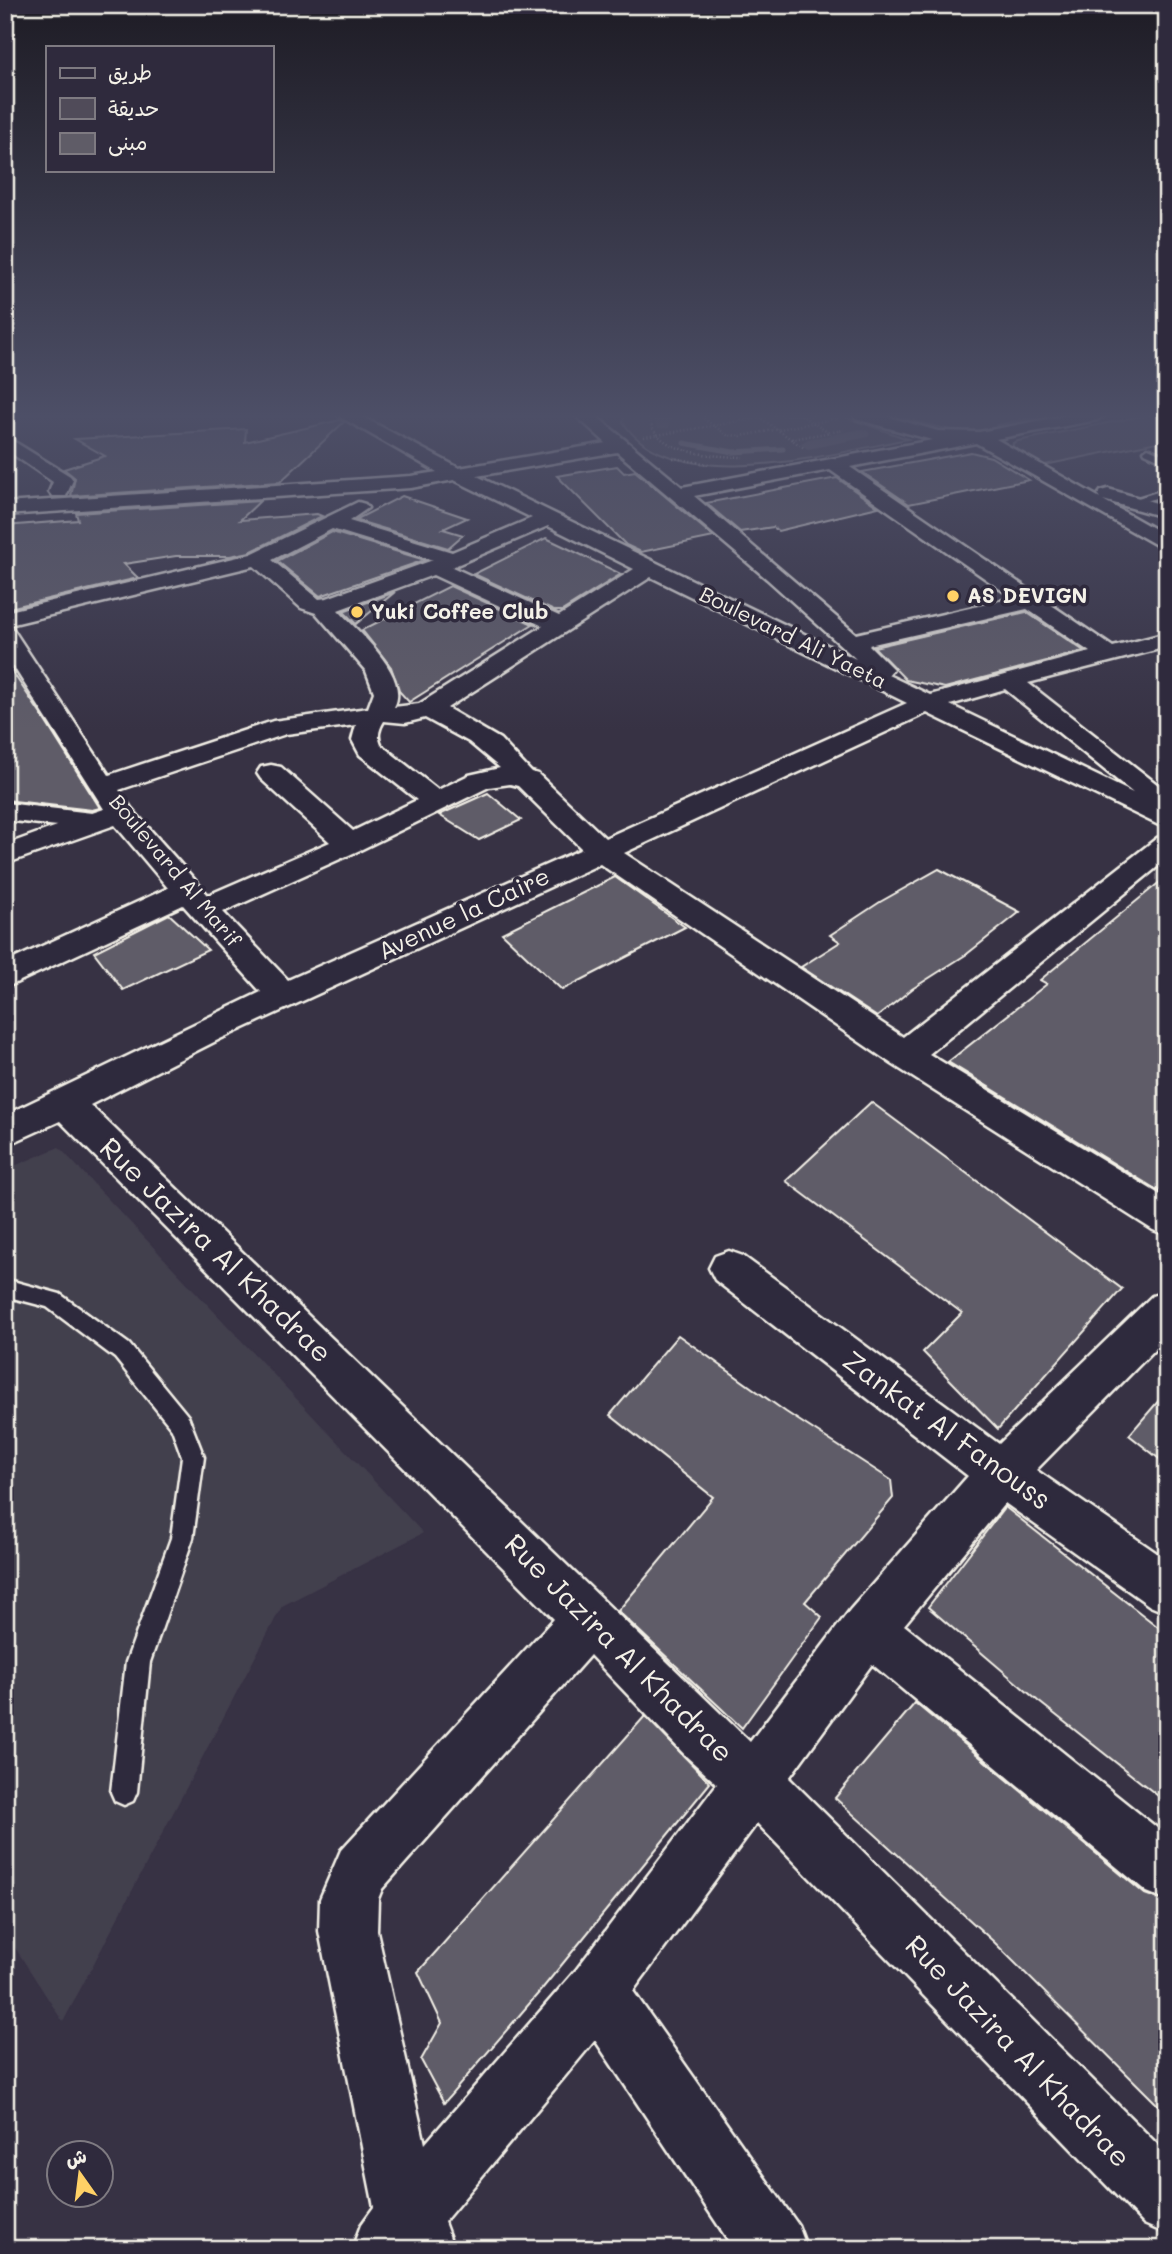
<svg xmlns="http://www.w3.org/2000/svg" width="1172" height="2254" font-family="Mali,'Playpen Sans Arabic',sans-serif">
	<style>
		.built { fill: #433f4e }
		.green { fill: #504b59; stroke: #a29ea0; stroke-width: 2 }
		.lines { fill: none; stroke-linecap: round; stroke-linejoin: round }
		.stream { stroke: #a6a2a4; stroke-width: 5 }
		.canal { fill: #726e77; fill-rule: evenodd }
		.building { fill: #5f5c67; stroke: #f4f1e8; stroke-width: 2 }
		.lane-casing { stroke: #f4f1e8; stroke-width: 5 }
		.street-casing { stroke: #f4f1e8; stroke-width: 5 }
		.path { stroke: #f4f1e8; stroke-width: 2.5; stroke-dasharray: 1 2.5; stroke-linecap: butt }
		.lane { fill: #2f2a3d; fill-rule: evenodd }
		.street { fill: #2f2a3d; fill-rule: evenodd }
		.poi-dot { fill: #ffd166; stroke: #2f2a3d; stroke-width: 2.5 }
		.labels { text-anchor: middle; stroke-width: 7; stroke-linejoin: round; paint-order: stroke }
		.far-poi-label { font-size: 21px; font-weight: bold; fill: #f4f1e8; stroke: #2f2a3d; text-anchor: start }
		.far-street-label { font-size: 21px; fill: #f4f1e8; stroke: #2f2a3d }
		.street-label { font-size: 24px; fill: #f4f1e8; stroke: #2f2a3d }
		.near-street-label { font-size: 28px; fill: #f4f1e8; stroke: #2f2a3d }
	</style>
	<rect width="100%" height="100%" fill="#373244"/>
	<filter id="ink" filterUnits="userSpaceOnUse"><feTurbulence type="fractalNoise" baseFrequency=".0143" numOctaves="2"/><feDisplacementMap in="SourceGraphic" scale="14" xChannelSelector="R" yChannelSelector="G"/><feConvolveMatrix kernelMatrix="1 2 1 2 8 2 1 2 1" color-interpolation-filters="sRGB"/></filter>
	<g filter="url(#ink)">
		<!-- built -->
		<polygon class="built" points="59,1147 423,1533 282,1606 63,2022 5,1932 5,1170"/>
		<!-- green -->
		<g class="green">
			<path d="M624 415H839L908 439C834 453 672 499 623 422Z"/>
			<polygon points="888,415 1047,415 997,425 1002,428 963,433"/>
			<polygon points="1147,415 1167,415 1167,440 1040,466 1012,450 1013,443 1018,441"/>
		</g>
		<g class="lines">
			<!-- stream -->
			<polyline class="stream" points="684,443 733,452 783,449"/>
			<!-- canal -->
			<g class="canal">
				<polygon points="655,415 671,415 669,428 657,428 653,418"/>
				<polygon points="862,429 868,431 870,434 868,437 808,449 800,444 808,439"/>
			</g>
		</g>
		<!-- building -->
		<g class="building">
			<polygon points="340,420 344,422 280,482 71,496 75,478 64,469 105,456 75,439 246,429 245,442"/>
			<polygon points="971,452 991,457 1029,480 909,504 862,472"/>
			<polygon points="617,466 624,473 635,471 714,537 641,552 626,545 557,476"/>
			<polygon points="837,478 878,507 778,531 773,527 740,532 706,503"/>
			<polygon points="402,496 467,518 443,529 463,535 448,548 355,520"/>
			<polygon points="260,501 240,520 317,514 322,516 250,552 230,556 176,556 124,564 138,578 5,609 5,526 78,520 76,513"/>
			<polygon points="332,532 425,560 320,596 277,561"/>
			<polygon points="546,538 565,547 621,574 562,611 554,611 474,574"/>
			<polygon points="450,586 533,624 409,702 399,691 391,667 362,630"/>
			<polygon points="395,592 356,624 343,611"/>
			<polygon points="1026,612 1084,651 945,688 906,680 874,647"/>
			<polygon points="5,661 42,716 100,808 92,810 5,800"/>
			<polygon points="488,793 521,820 479,840 439,815"/>
			<polygon points="939,869 1020,912 967,954 912,989 877,1017 801,967 840,942 830,935 880,902"/>
			<polygon points="1167,876 1167,1196 948,1062 1047,984 1040,980"/>
			<polygon points="615,877 685,927 562,990 502,933"/>
			<polygon points="169,914 208,950 123,990 94,952"/>
			<polygon points="871,1102 1122,1289 998,1429 923,1352 962,1313 786,1181"/>
			<polygon points="678,1335 786,1412 891,1480 893,1498 805,1602 822,1617 742,1728 618,1611 713,1497 610,1415"/>
			<polygon points="1167,1391 1167,1465 1129,1435"/>
			<polygon points="1005,1507 1167,1634 1167,1803 1038,1701 928,1607"/>
			<polygon points="915,1703 1145,1894 1167,1902 1167,2114 994,1942 835,1798"/>
			<polygon points="645,1716 710,1783 542,1989 444,2103 421,2060 442,2023 418,1972"/>
		</g>
		<g class="lines">
			<defs>
				<g id="lane">
					<polygon points="1148,448 1167,456 1167,463 1145,453 1144,451"/>
					<polygon points="1167,489 1167,495 1130,505 1125,502"/>
					<polygon points="5,1279 60,1294 129,1344 188,1416 204,1457 193,1538 150,1662 137,1792 133,1801 124,1805 115,1801 111,1792 126,1662 171,1538 182,1457 172,1429 115,1358 47,1307 5,1296"/>
				</g>
				<g id="street">
					<path d="M337 415H359L459 468 606 443 575 415H595L682 487 932 440 856 419 853 415H881L938 431 979 432 1070 415H1106L1097 420 996 439 1100 498 1098 495 1101 491 1108 489 1167 506V518L1103 500 1167 536V551L976 443 850 467 1113 647 1167 633V647L1028 683 1167 792V829L927 713 624 853 903 1037 1157 838 1167 835V859L929 1054 1167 1199V1235L1153 1230 892 1064 600 864 220 1039 90 1105 750 1742 850 1610 968 1476 715 1280 709 1268 715 1256 729 1251 743 1256 999 1444 1152 1296 1167 1291V1337L1036 1470 1167 1560V1613L1150 1606 1005 1503 904 1625 1167 1836V1900L1147 1892 872 1664 789 1778 1167 2154V2234L1144 2224 757 1823 633 1991 798 2225 807 2249H734L595 2040 444 2222 454 2249H352L361 2225 374 2207 319 1931 320 1899 341 1850 554 1619 60 1121 5 1146V1115L261 992 183 905 5 988V963L168 888 115 825 5 864V845L57 826 5 820V803L92 813 104 809 5 653V627L13 629 109 775 273 721 368 708 374 692 366 671 316 613 301 608 254 566 5 626V612L251 554 358 502 365 504 368 508 349 521 452 552 532 518 454 480 411 488 5 515V503L411 476 437 472ZM617 452 767 579 856 659 477 476ZM830 470 1013 598 856 634 694 496ZM548 526 634 569 559 616 452 567ZM332 529 433 560 327 598 319 599 272 560ZM433 575 543 626 419 704 394 707C411 676 357 631 338 610ZM651 577 907 703 605 838 538 774 531 772 500 739 447 708ZM1027 609 1090 652 930 695 888 675 893 669 869 645ZM1005 689 1133 793 950 705ZM425 718 469 742 500 768 469 775 438 790 381 745C377 736 379 729 384 721L405 723ZM356 725 352 740 360 755 417 800 353 831 281 767 271 765 261 767 257 773 261 779 330 842 208 895 131 808 119 790 286 734ZM510 784 518 786 582 849 288 980 223 912 360 850 489 787ZM590 1655 686 1756 717 1784 576 1970 425 2144 377 1931 378 1899 382 1889Z"/>
					<polygon points="5,436 70,476 73,480 66,496 52,496 49,492 53,482 5,449"/>
				</g>
			</defs>
			<!-- lane casing -->
			<use href="#lane" class="lane-casing"/>
			<!-- street casing -->
			<use href="#street" class="street-casing"/>
			<!-- path -->
			<g class="path">
				<path d="M649 415C652 454 712 456 743 457"/>
				<polyline points="708,415 703,418 727,435 741,436 840,418"/>
				<polyline points="756,415 804,448"/>
				<polyline points="801,415 829,433"/>
				<polyline points="644,437 778,415"/>
				<polyline points="792,439 844,430"/>
				<polyline points="673,458 709,464"/>
			</g>
			<!-- lane -->
			<use href="#lane" class="lane"/>
			<!-- street -->
			<use href="#street" class="street"/>
		</g>
	</g>
	<!-- sky -->
	<linearGradient id="sky" x2="0" y2="1"><stop stop-color="#1e1c25"/><stop offset="0.57" stop-color="#4d4f67"/><stop offset="1" stop-color="#4d4f67" stop-opacity="0"/></linearGradient>
	<rect width="1172" height="730" fill="url(#sky)"/>
	<!-- markers -->
	<g class="poi-dot">
		<circle cx="953" cy="596" r="7"/>
		<circle cx="357" cy="612" r="7"/>
	</g>
	<g class="labels">
		<!-- far-poi labels -->
		<g class="far-poi-label">
			<text x="967" y="603">AS DEVIGN</text>
			<text x="371" y="619">Yuki Coffee Club</text>
		</g>
		<!-- far-street labels -->
		<g class="far-street-label">
			<text transform="translate(793 638) rotate(26)" y="7">Boulevard Ali Yaeta</text>
			<text transform="translate(175 871) rotate(50)" y="7">Boulevard Al Marif</text>
		</g>
		<!-- street labels -->
		<g class="street-label">
			<text transform="translate(464 914) rotate(-25)" y="8">Avenue la Caire</text>
		</g>
		<!-- near-street labels -->
		<g class="near-street-label">
			<text transform="translate(216 1250) rotate(44)" y="10">Rue Jazira Al Khadrae</text>
			<text transform="translate(947 1430) rotate(36)" y="10">Zankat Al Fanouss</text>
			<text transform="translate(619 1648) rotate(45)" y="10">Rue Jazira Al Khadrae</text>
			<text transform="translate(1018 2051) rotate(46)" y="10">Rue Jazira Al Khadrae</text>
		</g>
	</g>
	<!-- margin -->
	<rect width="1172" height="2254" fill="none" stroke="#2f2a3d" stroke-width="28"/>
	<rect x="14" y="14" width="1144" height="2226" fill="none" stroke="#f4f1e8" stroke-width="2.5" filter="url(#ink)"/>
	<!-- legend -->
	<rect x="46" y="46" width="228" height="126" fill="#2f2a3d" stroke="#7e7a81" stroke-width="2"/>
	<rect x="60" y="68" width="35" height="10" fill="#2f2a3d" stroke="#7e7a81" stroke-width="2"/>
	<text x="108" y="80" font-size="21" fill="#f4f1e8">طريق</text>
	<rect x="60" y="98" width="35" height="21" fill="#504b59" stroke="#7e7a81" stroke-width="2"/>
	<text x="108" y="116" font-size="21" fill="#f4f1e8">حديقة</text>
	<rect x="60" y="133" width="35" height="21" fill="#5f5c67" stroke="#7e7a81" stroke-width="2"/>
	<text x="108" y="150" font-size="21" fill="#f4f1e8">مبنى</text>
	<!-- north arrow -->
	<g transform="translate(80 2174) rotate(346)"><circle r="33" fill="#2f2a3d" stroke="#7e7a81" stroke-width="2"/>
	<path d="M0-5L12 26L0 18L-12 26Z" fill="#ffd166"/>
	<text y="-10" font-size="19" font-weight="bold" text-anchor="middle" fill="#f4f1e8">ش</text>
	</g>
</svg>
